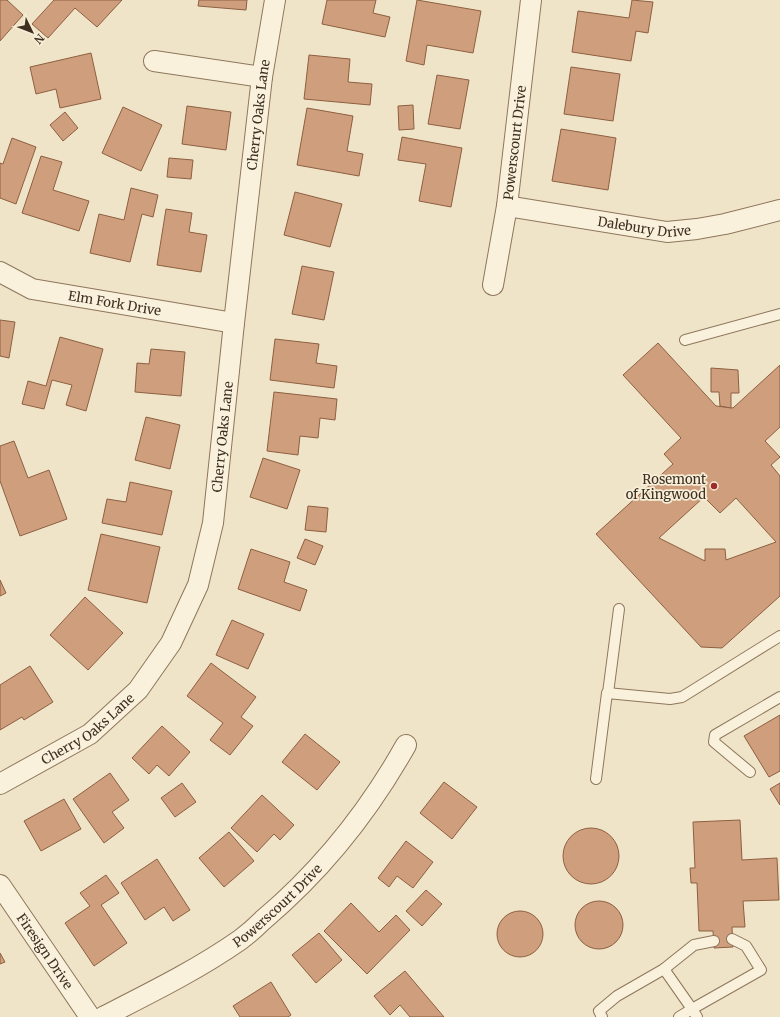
<svg xmlns="http://www.w3.org/2000/svg" width="780" height="1017" font-family="Merriweather,serif">
	<style>
		.building { fill: #cf9f7d; stroke: #8d5f41; fill-rule: evenodd }
		.lines { fill: none; stroke-linecap: round; stroke-linejoin: round }
		.service-casing { stroke: #8d765c; stroke-width: 12 }
		.minor-casing { stroke: #8d765c; stroke-width: 22 }
		.service { stroke: #faf1dc; stroke-width: 10 }
		.minor { stroke: #faf1dc; stroke-width: 20 }
		.poi-dot { fill: #9e2a2b; stroke: #f7eed8; stroke-width: 1.5 }
		.labels { text-anchor: middle; stroke-width: 3.5; stroke-linejoin: round; paint-order: stroke }
		.street-label { font-size: 13px; fill: #3d2e20; stroke: #f7eed8 }
		.poi-label { font-size: 13px; fill: #3d2e20; stroke: #f7eed8; text-anchor: end }
	</style>
	<rect width="100%" height="100%" fill="#f0e4c8"/>
	<!-- building -->
	<g class="building">
		<polygon points="0,0 7,0 23,15 0,41"/>
		<polygon points="54,0 122,0 97,27 75,8 48,38 32,24"/>
		<polygon points="199,0 247,0 246,10 198,6"/>
		<polygon points="327,0 376,0 373,13 390,17 385,37 322,24"/>
		<polygon points="417,0 481,11 473,53 427,45 424,65 406,61"/>
		<polygon points="632,0 653,2 648,33 636,31 631,61 572,52 578,11 629,18"/>
		<polygon points="91,53 101,99 60,108 56,89 36,94 30,67"/>
		<polygon points="309,55 350,59 348,82 372,84 370,105 304,99"/>
		<polygon points="571,67 620,74 613,121 564,114"/>
		<polygon points="437,75 469,80 460,129 428,124"/>
		<polygon points="413,105 414,129 399,130 398,106"/>
		<polygon points="187,106 231,112 226,150 182,144"/>
		<polygon points="123,107 162,125 141,171 102,153"/>
		<polygon points="307,108 353,116 347,151 363,154 359,176 297,165"/>
		<polygon points="65,112 78,128 63,141 50,125"/>
		<polygon points="561,129 616,138 608,190 552,181"/>
		<polygon points="402,137 462,148 451,207 419,201 426,164 398,160"/>
		<polygon points="12,138 36,147 16,204 0,198 0,163 3,164"/>
		<polygon points="41,156 62,162 53,190 89,201 79,231 22,213"/>
		<polygon points="169,158 193,160 191,179 167,177"/>
		<polygon points="131,188 158,195 153,217 142,214 130,262 90,253 99,214 124,220"/>
		<polygon points="295,192 342,204 330,247 284,235"/>
		<polygon points="166,209 192,213 189,232 207,235 201,272 157,265"/>
		<polygon points="302,266 334,272 324,320 292,314"/>
		<polygon points="0,320 15,322 9,358 0,356"/>
		<polygon points="60,337 103,349 86,411 66,405 72,385 52,380 44,409 22,404 28,381 46,386"/>
		<polygon points="275,339 319,344 316,363 337,366 334,388 270,380"/>
		<path d="M658 343 716 406 733 408 780 365V427L765 441 780 457 771 465 780 476V596L722 648 701 647 596 534 673 464 664 454 681 438 623 375ZM704 497 720 513 736 498 776 542 726 560 725 549H705V561L659 538Z"/>
		<polygon points="151,349 185,352 181,396 135,392 137,363 149,364"/>
		<polygon points="711,368 738,370 739,393 731,393 731,408 720,406 719,392 711,392"/>
		<polygon points="274,392 337,399 335,420 320,418 318,438 300,436 298,455 267,451"/>
		<polygon points="146,417 180,425 170,469 135,460"/>
		<polygon points="14,441 28,478 49,470 67,519 20,536 0,481 0,446"/>
		<polygon points="263,458 300,470 287,509 250,497"/>
		<polygon points="130,482 172,491 162,535 102,523 107,499 126,502"/>
		<polygon points="308,506 328,508 326,532 305,530"/>
		<polygon points="101,534 160,547 147,603 88,590"/>
		<polygon points="305,539 323,546 315,565 297,558"/>
		<polygon points="251,549 290,562 284,582 307,590 300,611 238,589"/>
		<polygon points="0,580 6,593 0,596"/>
		<polygon points="85,597 123,633 88,670 50,635"/>
		<polygon points="232,620 264,634 248,669 216,655"/>
		<polygon points="211,663 256,697 241,717 253,726 230,755 210,740 223,723 187,696"/>
		<polygon points="30,666 53,702 24,720 22,717 0,730 0,685"/>
		<polygon points="780,715 780,771 769,777 744,736"/>
		<polygon points="162,726 190,752 169,776 157,765 149,774 132,758"/>
		<polygon points="305,734 340,762 317,790 282,762"/>
		<polygon points="110,773 129,800 112,812 124,828 104,843 73,799"/>
		<polygon points="444,782 477,807 452,839 420,813"/>
		<polygon points="182,783 196,802 175,817 161,798"/>
		<polygon points="780,783 780,805 770,789"/>
		<polygon points="262,795 294,825 280,840 274,834 257,852 231,828"/>
		<polygon points="64,799 81,829 41,851 24,821"/>
		<polygon points="740,820 742,860 777,858 779,900 743,901 745,927 732,927 733,947 714,948 713,931 699,931 697,883 691,883 690,868 695,868 693,822"/>
		<circle cx="591" cy="856" r="28"/>
		<polygon points="229,832 254,861 224,887 199,858"/>
		<polygon points="406,841 433,862 413,888 397,876 389,887 378,878"/>
		<polygon points="157,859 190,910 173,921 164,907 145,920 121,883"/>
		<polygon points="106,875 119,893 101,905 127,943 94,966 65,923 90,906 80,893"/>
		<polygon points="426,890 442,904 422,926 406,911"/>
		<circle cx="599" cy="925" r="24"/>
		<polygon points="351,903 379,932 396,915 410,930 367,974 324,931"/>
		<circle cx="520" cy="934" r="23"/>
		<polygon points="319,933 342,960 316,983 292,955"/>
		<polygon points="0,953 5,962 0,964"/>
		<polygon points="405,971 444,1017 410,1017 400,1005 390,1015 374,996"/>
		<polygon points="271,982 291,1015 288,1017 240,1017 233,1006"/>
	</g>
	<g class="lines">
		<defs>
			<g id="service">
				<polyline points="685,340 780,314"/>
				<polyline points="608,693 619,609"/>
				<polyline points="750,772 714,742 715,735 780,697"/>
				<polyline points="596,779 607,693 670,699 682,697 780,636"/>
				<polyline points="664,969 692,1009 761,970 746,946 732,939"/>
				<polyline points="602,1017 599,1011 617,996 664,969 694,945 714,941"/>
				<polyline points="679,1017 692,1009 697,1017"/>
			</g>
			<g id="minor">
				<polyline points="154,61 262,77"/>
				<path id="s1" d="M507 206 667 232 697 229 725 224 780 210"/>
				<path id="s2" d="M0 272 32 289 234 323"/>
				<path id="s3" d="M493 285 507 206 531 0"/>
				<path id="s4" d="M0 784 90 734 138 690 171 643 198 585 213 523 234 323 262 77 275 0"/>
				<path id="s5" d="M0 885 90 1017"/>
				<path id="s6" d="M103 1017C150 993 197 970 240 940 248 934 256 927 263 920 321 871 369 811 406 745"/>
			</g>
		</defs>
		<!-- service casing -->
		<use href="#service" class="service-casing"/>
		<!-- minor casing -->
		<use href="#minor" class="minor-casing"/>
		<!-- service -->
		<use href="#service" class="service"/>
		<!-- minor -->
		<use href="#minor" class="minor"/>
	</g>
	<!-- markers -->
	<circle class="poi-dot" cx="714" cy="486" r="4"/>
	<g class="labels">
		<!-- street labels -->
		<g class="street-label">
			<text dy="5" stroke="none"><textPath href="#s4" startOffset="764">Cherry Oaks Lane</textPath></text>
			<text dy="5" stroke="none"><textPath href="#s3" startOffset="144">Powerscourt Drive</textPath></text>
			<text dy="5" stroke="none"><textPath href="#s1" startOffset="139">Dalebury Drive</textPath></text>
			<text dy="5" stroke="none"><textPath href="#s2" startOffset="120">Elm Fork Drive</textPath></text>
			<text dy="5" stroke="none"><textPath href="#s4" startOffset="440">Cherry Oaks Lane</textPath></text>
			<text dy="5" stroke="none"><textPath href="#s4" startOffset="104">Cherry Oaks Lane</textPath></text>
			<text dy="5" stroke="none"><textPath href="#s6" startOffset="208">Powerscourt Drive</textPath></text>
			<text dy="5" stroke="none"><textPath href="#s5" startOffset="80">Firesign Drive</textPath></text>
		</g>
		<!-- poi labels -->
		<g class="poi-label">
			<text x="706" y="484">Rosemont<tspan x="706" dy="15">of Kingwood</tspan></text>
		</g>
	</g>
	<!-- north arrow -->
	<g transform="translate(32 32) rotate(133)" stroke="#f7eed8" stroke-width="3" paint-order="stroke">
	<path d="M0-3L7 15L0 10L-7 15Z" fill="#3d2e20"/>
	<text y="-6" font-size="11" font-weight="bold" text-anchor="middle" fill="#3d2e20">N</text>
	</g>
</svg>
